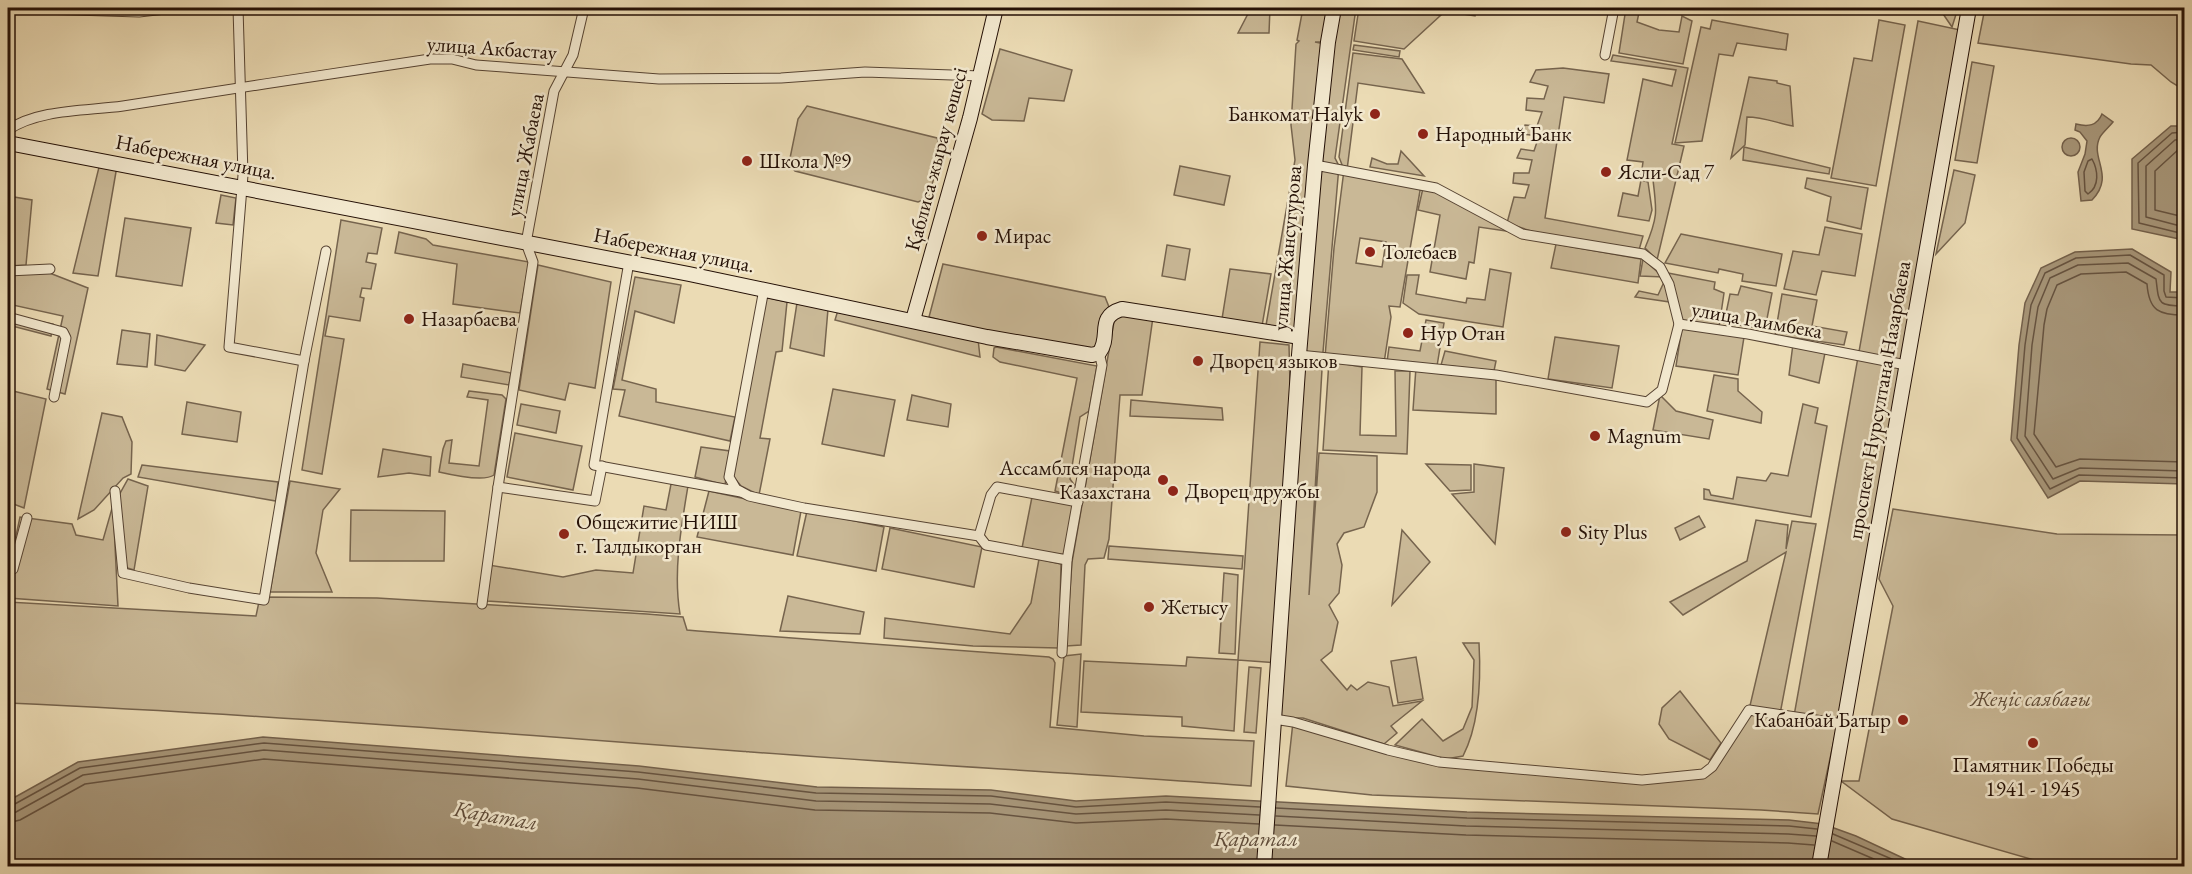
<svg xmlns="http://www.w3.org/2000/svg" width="2192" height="874" font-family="'EB Garamond',serif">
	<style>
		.green { fill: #c9b896; stroke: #76644e; stroke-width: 1.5; fill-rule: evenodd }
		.water { fill: #a79679; stroke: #73604b; stroke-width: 1.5 }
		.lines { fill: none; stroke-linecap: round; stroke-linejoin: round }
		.shore { stroke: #665340; stroke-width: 1.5 }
		.street-casing { stroke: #564332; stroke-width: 11 }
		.secondary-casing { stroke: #241006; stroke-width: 16 }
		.street { stroke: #f2e8ce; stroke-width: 9 }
		.secondary { stroke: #f2e8ce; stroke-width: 14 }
		.poi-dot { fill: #8f2418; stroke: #f2e8ce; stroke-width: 2 }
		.labels { text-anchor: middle; stroke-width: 5; stroke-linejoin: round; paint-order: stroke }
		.street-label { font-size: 21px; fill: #241006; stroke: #f2e8ce }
		.poi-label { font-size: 21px; fill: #241006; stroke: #f2e8ce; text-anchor: start }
		.park-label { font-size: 21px; font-style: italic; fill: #5e4b38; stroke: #f2e8ce }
		.water-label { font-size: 22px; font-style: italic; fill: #5f4c3a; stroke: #f2e8ce }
	</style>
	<rect width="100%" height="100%" fill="#ebdbb4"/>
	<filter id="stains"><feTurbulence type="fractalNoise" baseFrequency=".00333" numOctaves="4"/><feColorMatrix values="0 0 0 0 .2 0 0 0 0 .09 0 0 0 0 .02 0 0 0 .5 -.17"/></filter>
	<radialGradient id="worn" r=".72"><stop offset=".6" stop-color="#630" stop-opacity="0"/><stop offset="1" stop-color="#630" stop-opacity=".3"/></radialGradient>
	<!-- green -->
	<g class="green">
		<polygon points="1251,8 1270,8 1269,33 1238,33"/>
		<polygon points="1303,8 1334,8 1328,42 1315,42 1325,44 1300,337 1265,331 1295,160 1291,125 1296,44 1299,41 1297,40"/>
		<polygon points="1337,8 1356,8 1335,158 1339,166 1323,352 1309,595 1319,453 1377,456 1377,492 1364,527 1344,533 1337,544 1342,565 1339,593 1329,605 1338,622 1332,651 1321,660 1347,690 1351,685 1357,690 1368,682 1389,687 1393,706 1422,701 1391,726 1397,733 1384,744 1303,718 1278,718 1305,313"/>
		<polygon points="1359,8 1388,8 1441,15 1404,49 1354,41"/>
		<polygon points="1425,8 1476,8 1475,16"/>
		<polygon points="1626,8 1640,8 1637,22 1659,30 1679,32 1682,16 1692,21 1683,64 1619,53"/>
		<polygon points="1941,8 1958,8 1952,27 1941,11"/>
		<polygon points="1985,8 2184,8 2184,90 2171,82 2151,65 2131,64 1978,43"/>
		<polygon points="1712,20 1788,34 1786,50 1737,43 1733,56 1719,54 1702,141 1675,143 1701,27 1710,29"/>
		<polygon points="1879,20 1905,25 1876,186 1831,178 1854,58 1872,61"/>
		<polygon points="1918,21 1965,31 1836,731 1818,814 1761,810 1372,795 1286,786 1293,722 1423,758 1650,779 1707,770 1749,710 1786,552 1683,615 1670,602 1747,561 1756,520 1788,525 1786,549 1792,521 1816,524 1780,714 1794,716"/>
		<polygon points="1354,45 1400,51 1399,57 1353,50"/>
		<polygon points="1000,49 1072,70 1064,101 1029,98 1024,121 992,120 982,114"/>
		<path d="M1353 53 1402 59 1424 93 1358 83 1347 170 1421 185 1400 307 1389 306 1391 317 1384 363 1325 357 1334 248 1344 170 1339 157ZM1360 238 1386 242 1382 267 1356 263Z"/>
		<path d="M1613 55 1688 68 1672 144 1684 146 1657 260 1645 248C1658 217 1657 212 1653 180L1641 176 1643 162 1627 160 1643 79 1672 86 1676 70 1611 61Z"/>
		<polygon points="1972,62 1994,66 1977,163 1955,160"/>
		<polygon points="1563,68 1609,74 1604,103 1564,97 1545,218 1643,236 1639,250 1537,233 1507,223 1514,197 1525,198 1529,185 1513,183 1514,173 1529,173 1532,160 1517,158 1521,149 1534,151 1539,136 1521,134 1525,125 1537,126 1542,112 1526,110 1527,98 1544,99 1548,86 1530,82 1536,70"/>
		<path d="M1749 77 1777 81V83L1790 86 1793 126C1777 123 1763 117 1747 117L1745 145 1731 158Z"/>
		<polygon points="807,106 937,138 942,151 928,198 918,202 795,171 789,163 798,119"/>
		<polygon points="1744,147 1830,168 1829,174 1743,160"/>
		<polygon points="1401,151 1424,176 1370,167 1372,158 1387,164 1398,164"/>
		<polygon points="100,163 117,166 98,276 73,273"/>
		<polygon points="1180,166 1230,176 1224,205 1174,195"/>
		<polygon points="1954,170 1975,175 1965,223 1936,254"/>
		<polygon points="1807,178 1868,188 1861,229 1827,221 1831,197 1805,188"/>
		<polygon points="1641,180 1648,182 1652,210 1649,221 1618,216 1623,193 1638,196"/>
		<polygon points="1423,188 1443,195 1513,232 1479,227 1474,263 1469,262 1466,279 1430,272 1440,215 1418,210"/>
		<polygon points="221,195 236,198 233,225 216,223"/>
		<polygon points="8,196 32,200 26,265 8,266"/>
		<polygon points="125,218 191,228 182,286 116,276"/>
		<polygon points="341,220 382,228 377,254 368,253 366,262 376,264 371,289 362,288 360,297 364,298 360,321 329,316 325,336 344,339 322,474 302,470"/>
		<polygon points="1825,227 1862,234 1855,276 1822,271 1816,295 1784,289 1793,251 1819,255"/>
		<polygon points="399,232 426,239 433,245 529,262 520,313 453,304 457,264 395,253"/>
		<polygon points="1681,234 1782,254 1776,286 1742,281 1743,274 1719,269 1718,273 1665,263"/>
		<polygon points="1556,244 1641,259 1638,283 1551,268"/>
		<polygon points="1167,245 1190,249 1185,280 1162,276"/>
		<polygon points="1643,259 1663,277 1640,276"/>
		<polygon points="943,264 1105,297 1111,312 1099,353 1038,346 929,317"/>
		<polygon points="538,265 611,282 595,388 569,383 565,400 519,390"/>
		<polygon points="1230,269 1271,274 1262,326 1222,319"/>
		<polygon points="1490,269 1511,273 1503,327 1419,314 1403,303 1407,275 1419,275 1416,294 1466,303 1467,298 1485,300"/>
		<polygon points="47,272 88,288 65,394 47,389 63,316 8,304 8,275"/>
		<polygon points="1668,273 1715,282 1714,289 1724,293 1719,327 1682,321"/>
		<polygon points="635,277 681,285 674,323 635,311 622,380 656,389 656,402 735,417 730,441 619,416 625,390 613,389"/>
		<polygon points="1664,282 1670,302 1635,297 1639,291 1658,295"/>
		<polygon points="1741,286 1772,293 1765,329 1724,323 1730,294 1738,295"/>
		<polygon points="1782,294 1817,300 1812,326 1847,332 1844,345 1775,335"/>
		<polygon points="765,297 787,302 782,351 776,352 760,438 770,439 759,495 741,486 732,475"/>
		<polygon points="797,303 828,309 824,356 790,348"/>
		<polygon points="838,310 978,339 980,357 835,320"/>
		<polygon points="1128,312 1153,317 1142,395 1120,395 1109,539 1104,558 1088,559 1085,565 1081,645 1066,646 1072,562 1115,316"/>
		<polygon points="8,315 53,324 51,336 8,325"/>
		<polygon points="1426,320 1444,323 1437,366 1387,362 1389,347 1420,351"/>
		<polygon points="1682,327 1744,337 1738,375 1676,366"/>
		<polygon points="122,330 150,334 147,367 117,364"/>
		<polygon points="157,335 205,345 185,371 155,365"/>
		<polygon points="1555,337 1619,346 1612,388 1548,379"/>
		<polygon points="1260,342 1289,345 1292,464 1278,663 1238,660 1234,731 1182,726 1182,717 1081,712 1084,661 1186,666 1187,657 1238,660"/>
		<polygon points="1793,344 1826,348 1819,383 1789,375"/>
		<polygon points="996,347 1097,366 1089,411 1080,417 1070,479 1078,490 1075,494 1068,495 1055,491 1077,378 1000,362 993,357 994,348"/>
		<polygon points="1445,351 1496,361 1494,371 1441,365"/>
		<polygon points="1329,361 1362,367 1360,435 1396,436 1395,371 1410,371 1407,454 1323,450"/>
		<polygon points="463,364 511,373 509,385 461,377"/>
		<polygon points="1416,367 1496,375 1496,414 1413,410"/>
		<polygon points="1714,375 1738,379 1738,391 1762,412 1761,423 1707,411"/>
		<polygon points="833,389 895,400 884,456 822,444"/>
		<polygon points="13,391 46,399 24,508 8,502 8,415"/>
		<path d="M469 391 502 395 506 399 494 475C484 482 452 475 439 472L443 449 446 441 452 440 449 463 479 466 488 400 467 397Z"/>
		<polygon points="912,395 951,404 948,427 907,420"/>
		<polygon points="1660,395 1676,411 1713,420 1709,439 1653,430"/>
		<polygon points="1131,400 1222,408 1223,420 1130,416"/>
		<polygon points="187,402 241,412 237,442 182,434"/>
		<polygon points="521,404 560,411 556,433 517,425"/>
		<polygon points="1803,404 1818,408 1815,423 1827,426 1811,517 1704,499 1704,489 1709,490 1711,495 1733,499 1737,477 1766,481 1771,473 1788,476"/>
		<polygon points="102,413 122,417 132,442 131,474 123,478 94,510 78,519"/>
		<polygon points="515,433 582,446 573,490 507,477"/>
		<polygon points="701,447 730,451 725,485 695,477"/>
		<polygon points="383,449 431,457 430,476 409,473 378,477"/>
		<polygon points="1426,464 1471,465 1471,490 1450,491"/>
		<polygon points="1474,464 1504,468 1495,544 1452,494 1474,492"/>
		<polygon points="142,465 278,482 276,501 138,477"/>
		<polygon points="128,479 148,486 134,570 124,567 118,497"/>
		<polygon points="290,481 340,489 323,510 316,553 332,592 270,592"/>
		<path d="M671 484 688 486C681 528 673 572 680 614L487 601 489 565 563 577 596 570 633 573 644 506 666 510Z"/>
		<polygon points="709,491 801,511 793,555 697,537"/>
		<polygon points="1032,497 1073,505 1064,555 1022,548"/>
		<polygon points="113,505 118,606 8,598 8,564 10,564 20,517 72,524 76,535 103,540"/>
		<polygon points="1893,509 2057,534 2184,535 2184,864 2149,866 2055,866 1892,819 1841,781 1859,781 1893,606 1879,579"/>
		<polygon points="351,510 445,511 444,561 350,561"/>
		<polygon points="807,511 884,527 876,571 797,556"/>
		<polygon points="1699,516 1705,527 1680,540 1675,528"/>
		<polygon points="890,528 982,547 974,587 882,569"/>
		<polygon points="1402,530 1430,562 1392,605"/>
		<polygon points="1109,546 1243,556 1242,569 1108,559"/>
		<polygon points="1039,559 1061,564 1059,648 973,646 884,638 885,618 1010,634 1031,603"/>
		<polygon points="1224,573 1238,575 1235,654 1219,653"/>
		<polygon points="788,596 864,612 860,634 780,631"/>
		<path d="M260 597 377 598 647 614 683 617 687 630 698 631 1049 657 1053 659 1055 663 1050 727 1144 736 1254 741 1251 786C1084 773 918 765 751 752 503 733 256 714 8 703V602L256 616Z"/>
		<path d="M1463 643H1479C1481 679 1480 723 1463 756L1446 759 1395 745 1422 719 1443 741 1463 729 1472 707 1474 660Z"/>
		<polygon points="1081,654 1077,727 1057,725 1064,656"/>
		<polygon points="1416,657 1423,699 1398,703 1391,661"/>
		<polygon points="1249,667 1261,668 1256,733 1244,732"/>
		<polygon points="1680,691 1721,743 1710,760 1669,739 1659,724 1662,708"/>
	</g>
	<!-- water -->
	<g class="water">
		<path d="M2102 114 2113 122C2109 127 2103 132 2100 137 2089 158 2116 175 2092 200L2081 201 2078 172 2085 154 2087 141 2080 132 2075 130 2076 124C2088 127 2097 126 2102 114Z"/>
		<polygon points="2171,126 2184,126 2184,240 2132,229 2132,159"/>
		<circle cx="2071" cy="147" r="9"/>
		<polygon points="2132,249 2171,272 2170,292 2184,292 2184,484 2080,481 2048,498 2011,440 2019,345 2025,303 2041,268 2075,252"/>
		<polygon points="263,737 639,766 817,787 991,790 1076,801 1166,796 1467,812 1789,820 1823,824 1856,836 1920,866 8,866 8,801 78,762"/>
	</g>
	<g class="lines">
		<!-- shore -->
		<g class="shore">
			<polyline points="2184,132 2172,133 2138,163 2139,223 2184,234"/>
			<polyline points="2184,139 2175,140 2146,166 2146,217 2184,227"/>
			<polyline points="2184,148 2179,149 2155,171 2155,210 2184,217"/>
			<path d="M2092 159C2098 170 2100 186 2088 194L2085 191 2084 172 2088 161Z"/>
			<polyline points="2184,298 2166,297 2164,291 2164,275 2130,255 2076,258 2045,273 2031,305 2025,345 2017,438 2050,489 2079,475 2184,478"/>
			<path d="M2184 306C2157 306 2159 303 2156 279L2128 263 2078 265 2050 278 2038 307 2032 345 2025 436 2053 479 2080 468 2184 471"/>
			<path d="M2184 315C2159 315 2149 311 2147 284L2126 272 2081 274 2057 285 2047 309 2044 325 2034 434 2056 467 2080 459 2184 462"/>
			<polyline points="8,806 13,805 80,768 264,743 638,772 816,793 991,796 1076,807 1166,802 1260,807"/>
			<polyline points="1276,808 1467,818 1789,826 1817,829"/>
			<polyline points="8,814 16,812 83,775 264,750 638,779 816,801 990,804 1076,814 1166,810 1259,815"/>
			<polyline points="1276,816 1466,826 1788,834 1816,836"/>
			<polyline points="8,823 20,820 85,784 264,759 637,788 815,810 990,813 1076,823 1166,819 1259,824"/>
			<polyline points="1275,825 1466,835 1788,843 1814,845"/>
			<polyline points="1833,834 1908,866"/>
			<polyline points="1832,841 1890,866"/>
		</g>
		<defs>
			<g id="street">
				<polyline points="8,8 139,12 174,8"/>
				<polyline points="1605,55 1614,8"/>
				<path d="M8 130C38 109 87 111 123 106 225 90 328 74 430 59H452L476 65 659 79 781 78 865 72 981 76"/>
				<polyline points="1315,165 1436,188 1522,234 1643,254 1660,267 1669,284 1679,324"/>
				<polyline points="629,262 594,465 741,492"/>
				<polyline points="8,271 50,269"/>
				<polyline points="764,289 729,477 736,489 749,496 804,508 979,536 986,545 1067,560 1102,365 1099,353"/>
				<polyline points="8,317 63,332 66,338 54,397"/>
				<polyline points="1299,355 1496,375 1647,402 1662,390 1679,324 1748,334 1906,365"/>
				<polyline points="304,361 326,251"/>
				<polyline points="498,487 595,501 602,466"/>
				<polyline points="115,491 123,573 189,588 264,600 304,361 229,347 243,175 238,8"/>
				<polyline points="979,536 991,495 997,487 1078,502"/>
				<polyline points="8,568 13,569 27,518"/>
				<polyline points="482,604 498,487 533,262 526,243 554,91 573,55 584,8"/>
				<polyline points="1062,653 1067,560"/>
				<polyline points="1274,719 1293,722 1388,750 1439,762 1642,780 1703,774 1712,767 1749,710 1843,724"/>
			</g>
			<g id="secondary">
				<path d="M8 143 689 274 987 337 1092 355 1099 353C1112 336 1095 317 1122 309L1300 337"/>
				<polyline points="913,320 970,118 996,8"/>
				<polyline points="1264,866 1299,355 1315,165 1328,42 1334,8"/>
				<polyline points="1819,866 1969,8"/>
			</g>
		</defs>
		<!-- street casing -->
		<use href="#street" class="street-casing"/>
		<!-- secondary casing -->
		<use href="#secondary" class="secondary-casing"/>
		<!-- street -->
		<use href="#street" class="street"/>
		<!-- secondary -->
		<use href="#secondary" class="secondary"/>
	</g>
	<!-- markers -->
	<g class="poi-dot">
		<circle cx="1375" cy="114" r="6"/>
		<circle cx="1423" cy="134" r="6"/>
		<circle cx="747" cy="161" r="6"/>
		<circle cx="1606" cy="172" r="6"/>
		<circle cx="982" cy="236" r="6"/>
		<circle cx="1370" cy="252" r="6"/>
		<circle cx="409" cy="319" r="6"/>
		<circle cx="1408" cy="333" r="6"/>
		<circle cx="1198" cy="361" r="6"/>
		<circle cx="1595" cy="436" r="6"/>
		<circle cx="1163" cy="480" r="6"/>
		<circle cx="1173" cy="491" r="6"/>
		<circle cx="1566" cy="532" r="6"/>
		<circle cx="564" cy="534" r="6"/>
		<circle cx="1149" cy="607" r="6"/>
		<circle cx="1903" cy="720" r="6"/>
		<circle cx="2033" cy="743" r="6"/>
	</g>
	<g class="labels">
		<!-- street labels -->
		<g class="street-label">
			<text transform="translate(492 48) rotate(4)" y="7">улица Акбастау</text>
			<text transform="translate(525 155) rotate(-79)" y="7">улица Жабаева</text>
			<text transform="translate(196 157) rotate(11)" y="7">Набережная улица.</text>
			<text transform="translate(936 159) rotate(-75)" y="7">Қаблиса жырау көшесі</text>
			<text transform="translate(1287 248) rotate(-85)" y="7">улица Жансугурова</text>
			<text transform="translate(674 250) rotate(11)" y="7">Набережная улица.</text>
			<text transform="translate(1757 320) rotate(10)" y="7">улица Раимбека</text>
			<text transform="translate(1879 400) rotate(-80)" y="7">проспект Нурсултана Назарбаева</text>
		</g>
		<!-- poi labels -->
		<g class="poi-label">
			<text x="1363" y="121" text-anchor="end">Банкомат Halyk</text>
			<text x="1435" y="141">Народный Банк</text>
			<text x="759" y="168">Школа №9</text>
			<text x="1618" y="179">Ясли-Сад 7</text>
			<text x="994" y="243">Мирас</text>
			<text x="1382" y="259">Толебаев</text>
			<text x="421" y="326">Назарбаева</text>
			<text x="1420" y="340">Нур Отан</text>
			<text x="1210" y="368">Дворец языков</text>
			<text x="1607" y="443">Magnum</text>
			<text x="1151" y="475" text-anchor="end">Ассамблея народа<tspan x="1151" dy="24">Казахстана</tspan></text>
			<text x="1185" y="498">Дворец дружбы</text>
			<text x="576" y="529">Общежитие НИШ<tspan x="576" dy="24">г. Талдыкорган</tspan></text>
			<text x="1578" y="539">Sity Plus</text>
			<text x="1161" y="614">Жетысу</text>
			<text x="1891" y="727" text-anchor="end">Кабанбай Батыр</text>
			<text x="2033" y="772" text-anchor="middle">Памятник Победы<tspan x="2033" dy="24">1941 - 1945</tspan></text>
		</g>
		<!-- park labels -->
		<g class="park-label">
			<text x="2031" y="706">Жеңіс саябағы</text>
		</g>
		<!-- water labels -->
		<g class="water-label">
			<text transform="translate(496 815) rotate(10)" y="8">Қаратал</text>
			<text x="1256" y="846">Қаратал</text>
		</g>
	</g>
	<!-- margin -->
	<rect width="2192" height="874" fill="none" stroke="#ebdbb4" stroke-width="30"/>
	<rect x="9" y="9" width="2174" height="856" fill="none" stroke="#241006" stroke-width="3"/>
	<rect x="15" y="15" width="2162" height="844" fill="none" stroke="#241006" stroke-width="1.5"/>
	<rect width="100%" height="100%" filter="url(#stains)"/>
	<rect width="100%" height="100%" fill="url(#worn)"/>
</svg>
